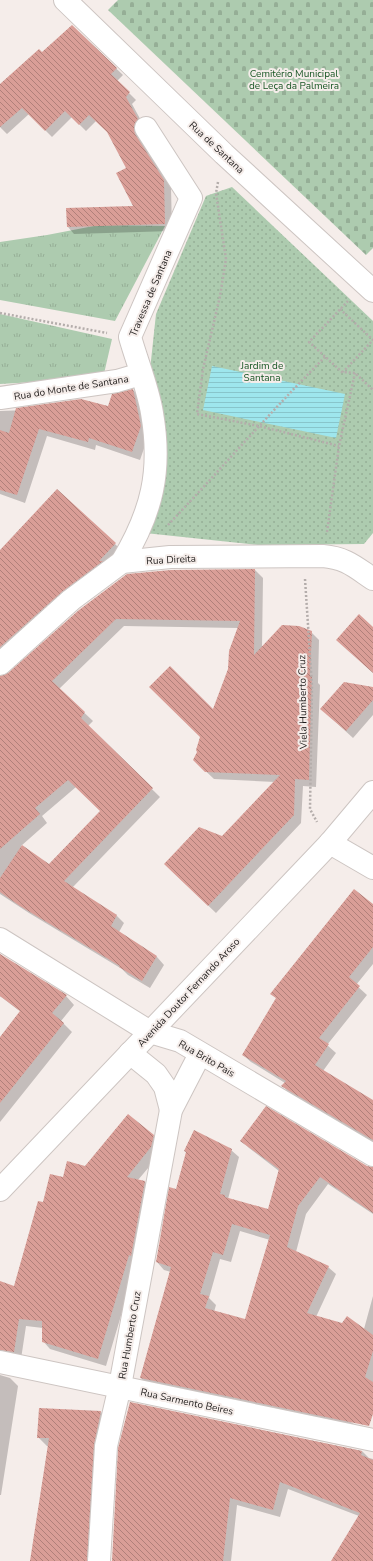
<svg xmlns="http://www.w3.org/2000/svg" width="373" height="1561" font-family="'Nunito Sans',sans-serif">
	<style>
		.grass { fill: url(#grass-tufts) }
		.cemetery { fill: url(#cemetery-stones) }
		.garden { fill: url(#garden-dots) }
		.water { fill: url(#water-rules) }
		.shadow { fill: #0003; fill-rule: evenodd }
		.building { fill: url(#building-back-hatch); fill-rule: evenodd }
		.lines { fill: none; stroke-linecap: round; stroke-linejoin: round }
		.minor-casing { stroke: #cdc5c2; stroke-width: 24 }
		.secondary-casing { stroke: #cdc5c2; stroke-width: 24 }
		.path { stroke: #b4adab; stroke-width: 2.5; stroke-dasharray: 2 2; stroke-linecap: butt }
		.minor { stroke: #fff; stroke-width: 22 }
		.secondary { stroke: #fff; stroke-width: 22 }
		.labels { text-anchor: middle; stroke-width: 4; stroke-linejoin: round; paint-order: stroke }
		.park-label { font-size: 10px; fill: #175523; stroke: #f5edea }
		.street-label { font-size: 10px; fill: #201d1c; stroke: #f5edea }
	</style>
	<defs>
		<pattern id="grass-tufts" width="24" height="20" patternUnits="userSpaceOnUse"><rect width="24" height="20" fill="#adcbaf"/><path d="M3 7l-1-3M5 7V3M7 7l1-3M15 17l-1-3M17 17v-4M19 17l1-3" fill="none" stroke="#95ae96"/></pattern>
		<pattern id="cemetery-stones" width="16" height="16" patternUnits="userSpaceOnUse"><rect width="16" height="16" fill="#adcbaf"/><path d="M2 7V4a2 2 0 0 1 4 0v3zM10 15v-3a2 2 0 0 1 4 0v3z" fill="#95ae96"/></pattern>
		<pattern id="garden-dots" width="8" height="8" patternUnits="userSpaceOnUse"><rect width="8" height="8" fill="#adcbaf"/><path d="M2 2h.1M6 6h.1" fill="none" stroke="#95ae96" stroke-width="1.8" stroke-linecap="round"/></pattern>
		<pattern id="water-rules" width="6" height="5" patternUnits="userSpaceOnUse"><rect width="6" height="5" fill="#9ee6ed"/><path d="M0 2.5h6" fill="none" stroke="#88c5cb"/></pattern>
		<pattern id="building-back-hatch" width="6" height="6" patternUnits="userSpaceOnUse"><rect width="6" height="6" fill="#d99e97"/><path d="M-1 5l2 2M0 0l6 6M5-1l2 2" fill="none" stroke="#b0807a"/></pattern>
	</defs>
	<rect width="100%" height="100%" fill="#f5edea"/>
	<!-- grass -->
	<g class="grass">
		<polygon points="99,225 165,226 115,321 0,300 0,242 47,235"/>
		<polygon points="0,314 112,339 103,378 0,384"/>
	</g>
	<!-- cemetery -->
	<polygon class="cemetery" points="118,0 373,0 373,248 366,255 108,10"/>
	<!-- garden -->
	<polygon class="garden" points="232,187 373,321 373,533 364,544 258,545 145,533 150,370 156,314 206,196"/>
	<!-- water -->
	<polygon class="water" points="212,366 345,394 336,438 203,410"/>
	<!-- shadow -->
	<g class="shadow">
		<polygon points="72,26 123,75 117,81 136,100 132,104 144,126 140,136 142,142 171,187 172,231 74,234 68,227 135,207 127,168 108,132 96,121 86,131 72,117 52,137 29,114 7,134 0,127 0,85 42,53"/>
		<polygon points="133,390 141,398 149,434 140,460 96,445 95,450 47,436 25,503 0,494 0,411 109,407"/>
		<polygon points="115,544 123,552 0,662 0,551"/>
		<path d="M255 570 263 578 262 648 311 632 319 640 318 683 320 685 316 787 303 786 301 823 216 913 173 872 222 837 275 782 214 779 194 760 199 752 229 669 238 628 124 626 59 689 93 721 88 726 160 797 72 888 117 916 124 923 119 932 157 957 164 965 150 988 128 975 122 969 29 913 0 894V677L9 674 80 610ZM76 787 101 811 49 865 21 846 47 823 42 816Z"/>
		<polygon points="373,688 373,715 353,738 329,716"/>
		<polygon points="373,905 373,964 356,985 367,995 327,1045 336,1053 323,1071 373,1101 373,1143 290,1094 283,1086 285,1083 251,1062 243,1055 277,999 272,994"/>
		<polygon points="0,957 66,996 74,1005 61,1021 72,1032 0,1122 0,1038 21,1012 0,996"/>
		<polygon points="153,1136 161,1144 159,1155 138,1180 145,1182 153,1190 137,1262 106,1366 50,1349 43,1341 43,1328 26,1326 21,1359 0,1361 0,1282 15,1287 44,1204 63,1179 85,1167"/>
		<path d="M242 1141 373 1168V1214L328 1184 306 1214 296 1252 328 1267 336 1274 316 1317 364 1329 373 1296V1412L311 1398 354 1424 360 1430 148 1386 141 1378 171 1272 164 1270 157 1262 187 1153 185 1151 231 1150 239 1157 228 1199 269 1210 279 1171 249 1148ZM240 1231 270 1240 246 1321 214 1312 216 1305 209 1298 220 1259 231 1262Z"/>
		<polygon points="0,1375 10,1378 18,1386 1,1495 0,1495"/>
		<polygon points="131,1403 362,1451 369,1458 373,1459 373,1561 333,1561 359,1516 288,1489 280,1517 237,1505 231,1561 115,1561"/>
		<polygon points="40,1409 101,1412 109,1420 87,1561 31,1561 49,1446 47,1446 38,1437"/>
	</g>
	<!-- building -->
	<g class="building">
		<polygon points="72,25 117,68 111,74 130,92 126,97 138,119 135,123 134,128 135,134 164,180 165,224 67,227 66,208 133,206 116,173 126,168 107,132 89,115 79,125 65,111 45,131 22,108 0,127 0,84 39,49 42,52"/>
		<polygon points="133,389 141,426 132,452 89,438 88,442 39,429 17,495 0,490 0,430 9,433 16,408 81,399 108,406 112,394"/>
		<polygon points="57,489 116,543 99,561 103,561 63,591 0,647 0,550"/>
		<polygon points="255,569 254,655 282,625 299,626 312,631 310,676 312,676 309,780 295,779 294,815 208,906 164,864 199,827 222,836 280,775 205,772 193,760 197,752 196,750 200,737 149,687 170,666 213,709 228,669 229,651 240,621 116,619 52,681 85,712 81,718 153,788 64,881 117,915 111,926 157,956 142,981 119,967 120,966 20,906 0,892 0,878 22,845 49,864 100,811 68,780 35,808 40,814 0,849 0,676 8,673 79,610 127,574 171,570"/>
		<polygon points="359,614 373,627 373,673 336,640"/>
		<polygon points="344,682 373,687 373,700 346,731 320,709"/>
		<polygon points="354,889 373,904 373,947 349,977 360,986 319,1038 329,1044 315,1065 373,1100 373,1140 281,1086 286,1081 242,1055 276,998 270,994"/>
		<polygon points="0,954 67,995 52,1013 64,1023 0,1103 0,1037 20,1011 0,996"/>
		<path d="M266 1106 367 1166 373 1167V1213L320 1177 298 1206 287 1247 329 1266 307 1313 342 1323 347 1316 373 1335V1351L365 1377 373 1382V1414L369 1426 140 1378 171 1267 156 1262 169 1187 176 1189 186 1152 184 1151 194 1130 232 1149 220 1194 225 1195V1197L268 1209 279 1169 240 1141ZM232 1224 270 1235 245 1319 205 1308 209 1296 200 1294 213 1252 223 1255Z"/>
		<polygon points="128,1114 154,1135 151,1147 127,1177 145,1181 131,1256 129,1255 98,1359 42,1342 42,1321 19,1319 14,1352 0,1350 0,1281 14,1286 38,1201 43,1202 50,1174 63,1177 67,1161 85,1166"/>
		<polygon points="130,1402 362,1451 361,1455 373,1460 373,1561 331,1561 360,1513 280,1482 273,1510 230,1498 223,1561 112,1561 118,1448"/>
		<polygon points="39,1408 101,1411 94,1445 87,1561 30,1561 49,1438 37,1438"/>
	</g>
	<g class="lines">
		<defs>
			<g id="minor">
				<polyline points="65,0 224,154 373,291"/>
				<polyline points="0,398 117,381 141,374"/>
				<path d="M122 562C152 512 162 471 152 413 148 388 137 362 130 337L191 198 146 128"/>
				<path d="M0 664 71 600 122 562 170 557 323 556C346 558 355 567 373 579"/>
				<polyline points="330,843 373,868"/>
				<polyline points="0,939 150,1032 180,1041 373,1155"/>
				<polyline points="130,1053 156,1074 165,1087 171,1110"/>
				<polyline points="0,1362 373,1440"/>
				<polyline points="99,1561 106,1446 120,1386 171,1110 200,1054"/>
			</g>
			<polyline id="secondary" points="0,1190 330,843 373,792"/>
		</defs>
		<!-- minor casing -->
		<use href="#minor" class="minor-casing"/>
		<!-- secondary casing -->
		<use href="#secondary" class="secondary-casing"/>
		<!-- path -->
		<g class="path">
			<polyline points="218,182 216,193 226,259 220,296 203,369 197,414 259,426 339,446"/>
			<polyline points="348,301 309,342 342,372 355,373 373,390"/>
			<polyline points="340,309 373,340 343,372"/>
			<polyline points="0,313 107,333"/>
			<path d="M168 525C221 469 271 411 325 357"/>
			<polyline points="327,532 339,446 355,373"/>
			<polyline points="305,579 312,686 310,809 317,822"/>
		</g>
		<!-- minor -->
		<use href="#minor" class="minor"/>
		<!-- secondary -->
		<use href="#secondary" class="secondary"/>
	</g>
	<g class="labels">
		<!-- park labels -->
		<g class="park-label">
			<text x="294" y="77">Cemitério Municipal<tspan x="294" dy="12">de Leça da Palmeira</tspan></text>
			<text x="262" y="369">Jardim de<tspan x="262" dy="12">Santana</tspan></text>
		</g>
		<!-- street labels -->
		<g class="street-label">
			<text transform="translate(217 147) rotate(43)" y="4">Rua de Santana</text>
			<text transform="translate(150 293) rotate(-67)" y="4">Travessa de Santana</text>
			<text transform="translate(71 387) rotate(-9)" y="4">Rua do Monte de Santana</text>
			<text transform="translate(171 559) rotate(-3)" y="4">Rua Direita</text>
			<text transform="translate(302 702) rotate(-91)" y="4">Viela Humberto Cruz</text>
			<text transform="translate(188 992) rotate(-47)" y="4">Avenida Doutor Fernando Aroso</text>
			<text transform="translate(207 1058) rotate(30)" y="4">Rua Brito Pais</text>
			<text transform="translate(129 1335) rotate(-80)" y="4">Rua Humberto Cruz</text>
			<text transform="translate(187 1401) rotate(12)" y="4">Rua Sarmento Beires</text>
		</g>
	</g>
</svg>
